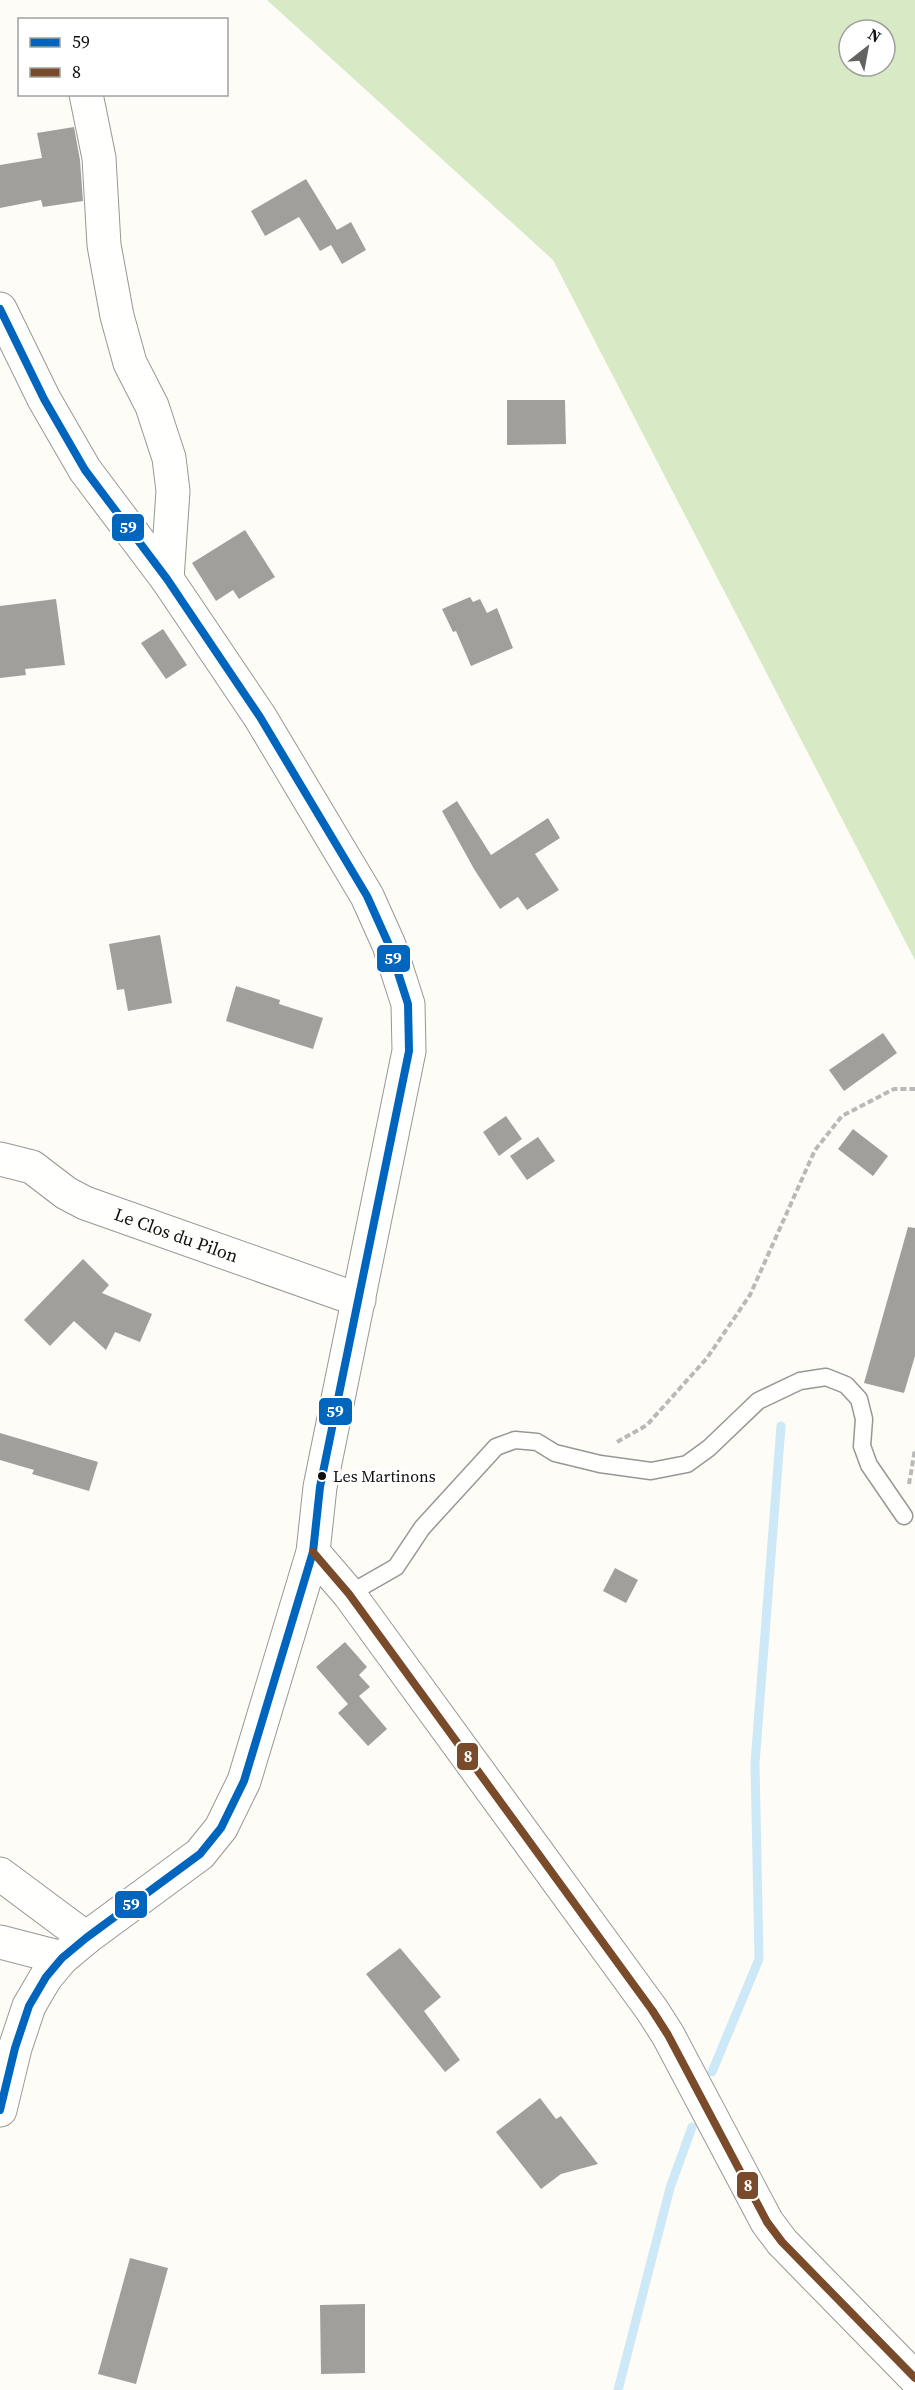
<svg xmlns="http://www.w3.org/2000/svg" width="915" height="2390" font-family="'Source Serif 4',serif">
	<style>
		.forest { fill: #d8eac5; fill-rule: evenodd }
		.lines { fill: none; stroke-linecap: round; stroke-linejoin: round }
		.stream { stroke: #cde8f7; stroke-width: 9 }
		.building { fill: #a19f9c }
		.service-casing { stroke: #979795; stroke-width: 19 }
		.minor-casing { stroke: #979795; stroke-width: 35 }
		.tertiary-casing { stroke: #979795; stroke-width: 35 }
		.path { stroke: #b9b9b8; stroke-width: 4; stroke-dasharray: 6 3; stroke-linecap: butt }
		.service { stroke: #fffffe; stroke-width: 16 }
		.minor { stroke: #fffffe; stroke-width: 33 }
		.tertiary { stroke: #fffffe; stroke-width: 33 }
		.bus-1-casing { stroke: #fff; stroke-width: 12 }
		.bus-2-casing { stroke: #fff; stroke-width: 12 }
		.bus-1 { stroke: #0065bd; stroke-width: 8 }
		.bus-2 { stroke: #7a4b2a; stroke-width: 8 }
		.bus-dot { fill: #111; stroke: #fff; stroke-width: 2 }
		.labels { text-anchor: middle; stroke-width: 6; stroke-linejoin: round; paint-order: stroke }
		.bus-label { font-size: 16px; fill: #111; stroke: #fff; text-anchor: start }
		.street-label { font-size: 18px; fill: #111; stroke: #fff }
		.line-badge { stroke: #fff; stroke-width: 2 }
		.badge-label { font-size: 16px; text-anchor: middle; font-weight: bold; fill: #fff }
	</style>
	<rect width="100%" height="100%" fill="#fdfcf7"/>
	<!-- forest -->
	<path class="forest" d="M267 0H915V960L553 260ZM849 30H885V66H849Z"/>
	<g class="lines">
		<!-- stream -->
		<g class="stream">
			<polyline points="712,2072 759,1959 755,1763 781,1426"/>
			<polyline points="618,2390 670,2188 692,2127"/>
		</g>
	</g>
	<!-- building -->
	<g class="building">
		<polygon points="74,127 80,160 83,201 43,207 41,200 0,208 0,165 42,158 37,133"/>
		<polygon points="306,179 337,230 351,222 366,250 342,264 331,245 320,251 299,217 265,236 251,211"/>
		<polygon points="507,400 565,400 566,444 507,445"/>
		<polygon points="245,530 275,577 239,599 233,590 216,601 192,563"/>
		<polygon points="470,597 473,602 480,599 487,613 497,608 513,648 471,666 456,631 453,632 442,609"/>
		<polygon points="56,599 65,665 25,669 26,675 0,678 0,606"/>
		<polygon points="163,629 187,665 166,679 141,643"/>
		<polygon points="457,801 491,855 548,818 560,838 535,854 559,890 527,910 518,897 500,909 474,869 442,811"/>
		<polygon points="160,935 172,1003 128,1011 124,989 117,990 109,944"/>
		<polygon points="236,986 280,1000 279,1004 323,1018 313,1049 226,1021"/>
		<polygon points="883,1033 897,1053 844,1091 829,1070"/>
		<polygon points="506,1116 522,1139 499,1156 483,1132"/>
		<polygon points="853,1129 888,1156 873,1176 838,1149"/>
		<polygon points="538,1137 555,1161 527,1180 510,1156"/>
		<polygon points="908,1227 915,1228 915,1356 904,1393 864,1383"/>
		<polygon points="83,1259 109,1285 102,1293 152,1314 140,1342 115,1332 106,1350 74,1321 50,1346 24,1320"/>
		<polygon points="0,1433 98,1462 89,1491 32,1474 34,1470 0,1460"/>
		<polygon points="615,1568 638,1580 626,1603 603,1591"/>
		<polygon points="345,1642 367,1667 359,1675 370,1687 359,1696 387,1729 368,1746 338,1713 348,1704 316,1667"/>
		<polygon points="400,1948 441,1997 424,2011 460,2060 445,2072 366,1974"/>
		<polygon points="540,2098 556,2119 561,2116 598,2164 561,2174 541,2189 496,2132"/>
		<polygon points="130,2258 168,2268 136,2384 98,2374"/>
		<polygon points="365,2304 365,2373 321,2374 320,2305"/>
	</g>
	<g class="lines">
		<defs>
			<polyline id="service" points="349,1594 396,1567 422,1528 496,1447 515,1440 537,1442 555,1453 600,1464 651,1471 687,1464 709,1448 758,1401 800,1381 826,1377 846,1385 859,1399 864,1419 862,1446 869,1465 904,1516"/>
			<g id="minor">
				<polyline points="86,94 99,158 104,245 117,316 130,363 152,406 169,458 173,491 167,579"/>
				<path id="s1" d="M0 1159 32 1167 66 1193 85 1203 359 1300"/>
				<polyline points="313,1552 349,1594 652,2010 668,2035 767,2222 782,2242 915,2378"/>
				<polyline points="0,1874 86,1938"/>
				<polyline points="0,1942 62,1958"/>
			</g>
			<polyline id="tertiary" points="0,309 44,399 85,470 167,579 260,717 367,896 389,945 408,1004 409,1051 320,1487 313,1552 244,1781 221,1828 200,1854 86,1938 62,1958 46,1977 29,2006 15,2048 0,2110"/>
		</defs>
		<!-- service casing -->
		<use href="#service" class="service-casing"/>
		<!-- minor casing -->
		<use href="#minor" class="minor-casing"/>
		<!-- tertiary casing -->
		<use href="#tertiary" class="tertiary-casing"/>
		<!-- path -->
		<g class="path">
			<polyline points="617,1442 647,1425 707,1358 750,1295 815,1150 842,1116 894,1089 915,1089"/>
			<polyline points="909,1484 915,1449"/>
		</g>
		<!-- service -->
		<use href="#service" class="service"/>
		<!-- minor -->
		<use href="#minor" class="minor"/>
		<!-- tertiary -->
		<use href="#tertiary" class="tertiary"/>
		<defs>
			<polyline id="bus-1" points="0,309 44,399 85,470 167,579 260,717 367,896 389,945 408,1004 409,1051 320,1487 313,1552 244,1781 221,1828 200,1854 86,1938 62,1958 46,1977 29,2006 15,2048 0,2110"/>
			<polyline id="bus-2" points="313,1552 349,1594 652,2010 668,2035 767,2222 782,2242 915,2378"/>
		</defs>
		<!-- bus-1 casing -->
		<use href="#bus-1" class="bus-1-casing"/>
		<!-- bus-2 casing -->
		<use href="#bus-2" class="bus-2-casing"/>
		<!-- bus-1 -->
		<use href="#bus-1" class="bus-1"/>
		<!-- bus-2 -->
		<use href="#bus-2" class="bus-2"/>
	</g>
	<!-- markers -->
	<circle class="bus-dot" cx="322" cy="1476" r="5"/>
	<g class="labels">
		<!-- bus labels -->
		<g class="bus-label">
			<text x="333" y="1482">Les Martinons</text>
		</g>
		<!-- street labels -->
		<g class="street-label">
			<text dy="6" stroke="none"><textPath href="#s1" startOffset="194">Le Clos du Pilon</textPath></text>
		</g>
	</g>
	<g class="line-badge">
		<rect x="111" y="513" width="34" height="29" rx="6" fill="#0065bd"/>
		<rect x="376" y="944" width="35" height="29" rx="6" fill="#0065bd"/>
		<rect x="318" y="1397" width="35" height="29" rx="6" fill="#0065bd"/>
		<rect x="456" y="1742" width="23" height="29" rx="6" fill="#7a4b2a"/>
		<rect x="114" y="1890" width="34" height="29" rx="6" fill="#0065bd"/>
		<rect x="736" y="2171" width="23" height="29" rx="6" fill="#7a4b2a"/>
	</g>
	<g class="badge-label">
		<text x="128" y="533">59</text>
		<text x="393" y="964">59</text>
		<text x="335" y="1417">59</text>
		<text x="468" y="1762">8</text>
		<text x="131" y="1910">59</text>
		<text x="748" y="2191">8</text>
	</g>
	<!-- legend -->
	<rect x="18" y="18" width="210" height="78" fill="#ffffff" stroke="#a0a0a0" stroke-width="1.5"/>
	<rect x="30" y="38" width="30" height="9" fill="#0065bd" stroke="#a0a0a0" stroke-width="1.5"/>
	<text x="72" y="48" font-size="18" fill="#111111">59</text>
	<rect x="30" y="68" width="30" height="9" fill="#7a4b2a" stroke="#a0a0a0" stroke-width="1.5"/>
	<text x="72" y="78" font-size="18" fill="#111111">8</text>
	<!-- north arrow -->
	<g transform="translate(867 48) rotate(31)"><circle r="28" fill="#ffffff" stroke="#a0a0a0" stroke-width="1.5"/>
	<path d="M0-4.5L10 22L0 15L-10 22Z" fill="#646362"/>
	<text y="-9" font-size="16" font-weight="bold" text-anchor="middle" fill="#111111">N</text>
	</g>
</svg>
